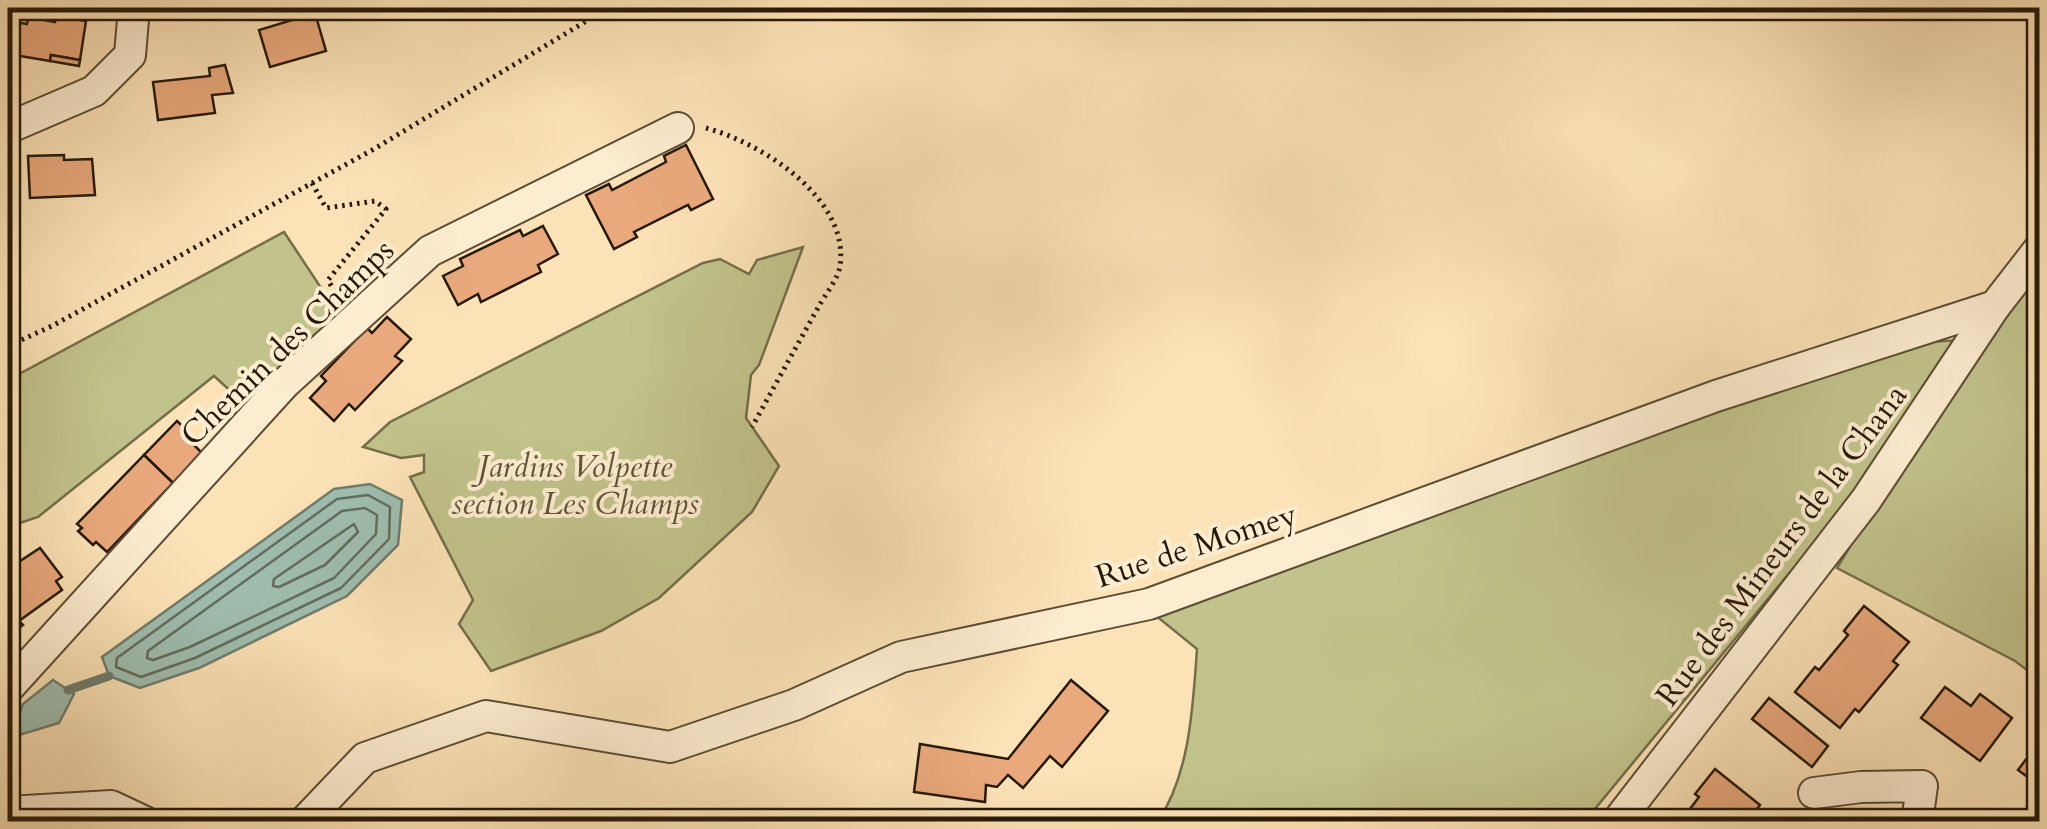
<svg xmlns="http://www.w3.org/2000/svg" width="2047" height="829" font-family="Cardo,serif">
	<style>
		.green { fill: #c2c38c; stroke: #746e4a; stroke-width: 2.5 }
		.water { fill: #9fbeb0; stroke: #6f7c6d; stroke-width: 2.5 }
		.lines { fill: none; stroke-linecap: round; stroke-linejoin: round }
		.shore { stroke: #626c5c; stroke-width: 2.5 }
		.stream { stroke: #6f7c6d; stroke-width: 9 }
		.building { fill: #e9a97c; stroke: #261909; stroke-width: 2.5 }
		.minor-casing { stroke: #5c4c34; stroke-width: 34 }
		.path { stroke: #261909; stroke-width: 5; stroke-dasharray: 2.5 5; stroke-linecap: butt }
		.minor { stroke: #fdedd0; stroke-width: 30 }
		.labels { text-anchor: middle; stroke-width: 8; stroke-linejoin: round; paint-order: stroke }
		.street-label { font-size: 32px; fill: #261909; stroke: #fdedd0 }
		.park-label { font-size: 32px; font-style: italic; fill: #5d5437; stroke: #fdedd0 }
	</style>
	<rect width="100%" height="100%" fill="#fce3b7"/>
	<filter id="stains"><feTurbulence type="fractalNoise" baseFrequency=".002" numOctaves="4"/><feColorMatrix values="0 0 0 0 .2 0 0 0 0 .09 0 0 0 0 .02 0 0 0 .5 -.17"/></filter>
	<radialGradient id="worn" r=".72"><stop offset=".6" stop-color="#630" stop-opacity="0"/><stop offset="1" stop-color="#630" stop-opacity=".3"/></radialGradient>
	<!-- green -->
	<g class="green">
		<polygon points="284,232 339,315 247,406 214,376 38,517 8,527 8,380"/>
		<polygon points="803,247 759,365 751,375 746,418 779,466 752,512 659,598 601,631 491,671 459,624 473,600 410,477 424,472 424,455 401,458 363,447 390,422 703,263 720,259 749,274 757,260"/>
		<polygon points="2039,251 2039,679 2015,661 1837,568 1995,306"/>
		<path d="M1961 340 1940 390 1585 821H1158C1190 774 1193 705 1197 649L1155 615 1755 393 1912 343Z"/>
	</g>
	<!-- water -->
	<g class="water">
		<polygon points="370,484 402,500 398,545 347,596 199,668 140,688 109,676 102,657 334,489"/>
		<polygon points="53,680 74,694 59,723 9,738 23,704"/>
	</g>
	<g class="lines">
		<!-- shore -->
		<g class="shore">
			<polygon points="368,495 390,507 389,539 341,588 195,658 141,677 116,667 117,658 337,499"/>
			<polygon points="365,508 377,515 376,534 334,578 190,647 153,660 147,658 148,651 342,511"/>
			<polygon points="354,524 358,532 325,565 279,587 273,586 274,579"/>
		</g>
		<!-- stream -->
		<polyline class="stream" points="68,690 109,676"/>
	</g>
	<!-- building -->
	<g class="building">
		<polygon points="315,13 326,51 270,67 259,30"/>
		<polygon points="56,16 86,21 80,60 51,55 50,61 8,54 10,21 27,24 28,17 55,22"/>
		<polygon points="51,55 80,60 79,66 50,61"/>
		<polygon points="225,65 233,93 212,95 215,113 158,120 153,82 210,76 209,68"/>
		<polygon points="686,145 713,199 691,210 688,205 634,232 637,237 614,249 586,195 609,184 612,190 666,162 664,156"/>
		<polygon points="64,155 64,160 92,159 95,195 30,198 28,156"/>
		<polygon points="543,226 558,254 538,265 541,272 481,302 478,294 458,305 443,276 463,266 460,259 520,230 523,236"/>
		<polygon points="387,317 411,339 395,356 402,361 355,410 349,404 334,421 310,398 326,381 321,376 367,328 372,333"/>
		<polygon points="177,421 194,437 190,441 202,453 173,483 144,455"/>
		<polygon points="144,455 173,483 107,552 96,542 93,545 78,531 82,528 77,524"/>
		<polygon points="40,548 62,577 56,581 62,590 19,621 23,625 8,637 8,569"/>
		<polygon points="1864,606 1909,642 1893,661 1898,665 1859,712 1855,709 1840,728 1795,692 1815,667 1819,670 1848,635 1844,631"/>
		<polygon points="1071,680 1108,711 1062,767 1050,756 1023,788 1008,775 997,787 986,785 985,802 914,792 920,744 1008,759"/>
		<polygon points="1945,687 1971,706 1980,694 2012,718 1980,761 1921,718"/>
		<polygon points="1769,698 1828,746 1812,767 1752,719"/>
		<polygon points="2040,741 2040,786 2018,770"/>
		<polygon points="1715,769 1760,805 1747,822 1680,822 1699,797 1695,794"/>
	</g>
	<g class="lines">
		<defs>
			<g id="minor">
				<polyline points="8,128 94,91 130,55 134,8"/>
				<polyline points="8,688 284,384 430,251 678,128"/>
				<polyline points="1814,793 1861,787 1922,786 1917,822"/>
				<polyline points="8,812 111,806 145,822"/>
				<polyline points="304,822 365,758 486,716 670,747 794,705 901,657 1149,604 1716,396 1995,306 2040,248"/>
				<polyline points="1617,822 1866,500 1995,306"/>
			</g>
		</defs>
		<!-- minor casing -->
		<use href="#minor" class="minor-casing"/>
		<!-- path -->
		<g class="path">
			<path d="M706 128C762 143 850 199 840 266 838 279 825 295 819 306 796 347 774 387 752 427"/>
			<polyline points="312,183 326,208 375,201 386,209 328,280 338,298"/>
			<polyline points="8,346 52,326 374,149 608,8"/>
		</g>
		<!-- minor -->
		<use href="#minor" class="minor"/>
	</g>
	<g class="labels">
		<!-- street labels -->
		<g class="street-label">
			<text transform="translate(287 342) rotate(-44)" y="11">Chemin des Champs</text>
			<text transform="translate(1196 545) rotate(-18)" y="11">Rue de Momey</text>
			<text transform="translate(1781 545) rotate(-53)" y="11">Rue des Mineurs de la Chana</text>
		</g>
		<!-- park labels -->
		<g class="park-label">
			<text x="575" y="477">Jardins Volpette<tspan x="575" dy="37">section Les Champs</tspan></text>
		</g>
	</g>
	<!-- margin -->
	<rect width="2047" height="829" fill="none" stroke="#fce3b7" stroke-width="40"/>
	<rect x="10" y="10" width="2027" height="809" fill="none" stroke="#261909" stroke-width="5"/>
	<rect x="20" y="20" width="2007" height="789" fill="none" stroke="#261909" stroke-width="2.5"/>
	<rect width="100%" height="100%" filter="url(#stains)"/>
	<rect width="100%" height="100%" fill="url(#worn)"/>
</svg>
